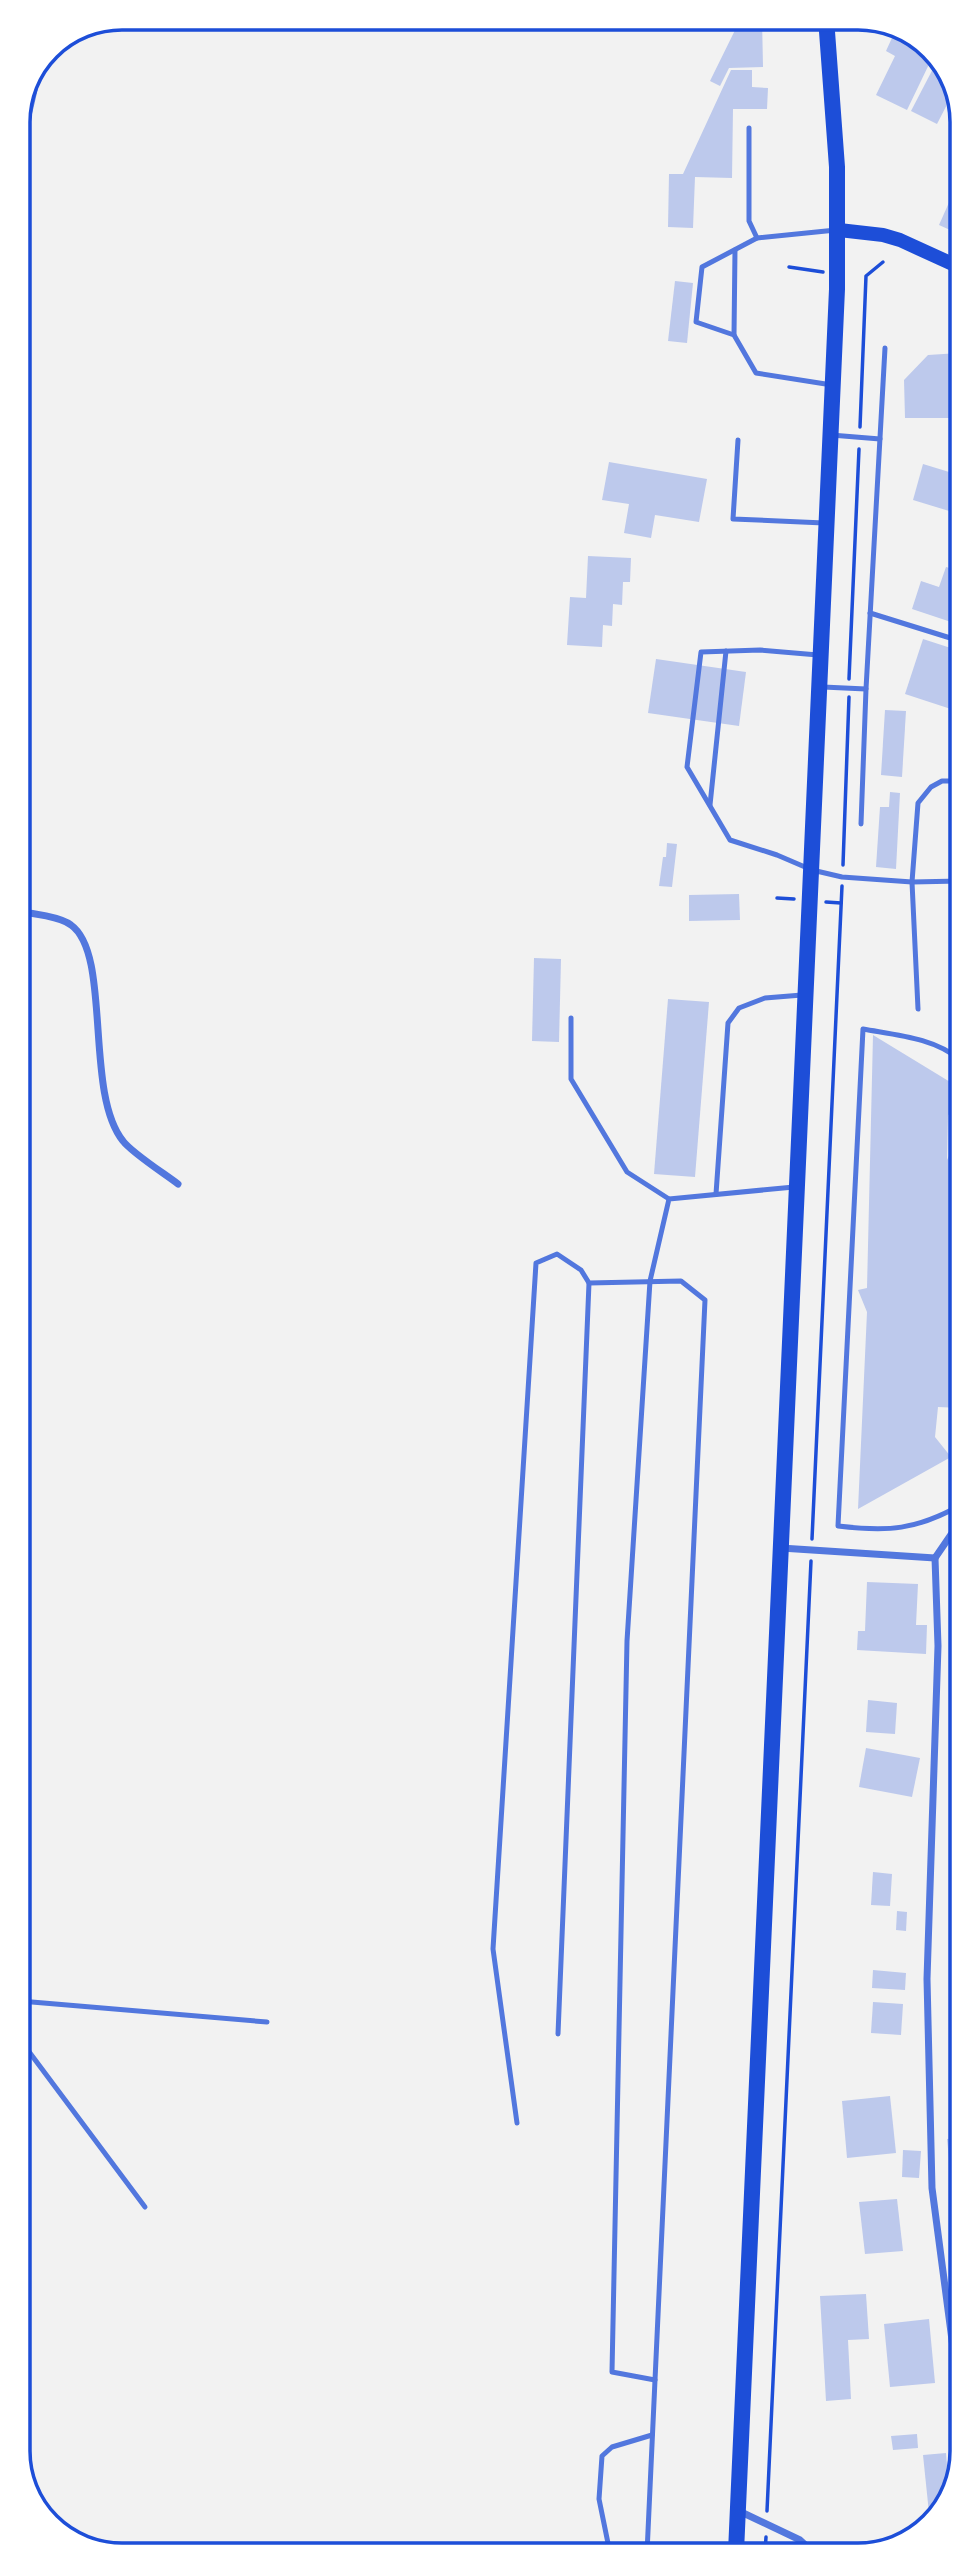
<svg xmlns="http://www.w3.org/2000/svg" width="980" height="2573" font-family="Raleway,sans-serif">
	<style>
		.building { fill: #bdc9ec }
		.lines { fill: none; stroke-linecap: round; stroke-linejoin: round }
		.path { stroke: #1d4ed8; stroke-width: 3.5 }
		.service { stroke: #5277de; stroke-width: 5 }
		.minor { stroke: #5277de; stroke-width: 7 }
		.secondary { stroke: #1d4ed8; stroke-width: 14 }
		.primary { stroke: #1d4ed8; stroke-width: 16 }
		.rim { fill: none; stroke: #1d4ed8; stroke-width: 3.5 }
	</style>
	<rect width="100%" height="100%" fill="#f2f2f2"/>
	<!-- building -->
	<g class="building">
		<polygon points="741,18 762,18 763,67 729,68 720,86 710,81"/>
		<polygon points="896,29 922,39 933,56 907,110 876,95 895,56 886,51"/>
		<polygon points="937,61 955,89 937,124 911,111"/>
		<polygon points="731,70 752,70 752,87 768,88 767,109 733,109 732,178 695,177 693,228 668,227 669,174 683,174"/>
		<polygon points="959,180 959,234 939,225"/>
		<polygon points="675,281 693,283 687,343 668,341"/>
		<polygon points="959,353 959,410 955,408 951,418 905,418 904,380 928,355"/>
		<polygon points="609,462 707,479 699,522 655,515 651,538 624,533 629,504 602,500"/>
		<polygon points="923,464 959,475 959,514 913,500"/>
		<polygon points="588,556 631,558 630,582 623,582 622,605 613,604 612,626 603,625 602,647 567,645 570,597 586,598"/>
		<polygon points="946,567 960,571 960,625 912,609 921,581 939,587"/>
		<polygon points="923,639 960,651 960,712 905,694"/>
		<polygon points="656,659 746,672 739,726 648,713"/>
		<polygon points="885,710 906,711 902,777 881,775"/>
		<polygon points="890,792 900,793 896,869 876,867 880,807 889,807"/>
		<polygon points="667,843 677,844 672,887 659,886 663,857 666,857"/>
		<polygon points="739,894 740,920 689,921 689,895"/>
		<polygon points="534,958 561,959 559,1042 532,1041"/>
		<polygon points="668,999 709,1002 695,1177 654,1174"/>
		<polygon points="873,1035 960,1088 960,1109 948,1115 947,1160 954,1145 960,1140 961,1408 938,1407 935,1437 951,1457 858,1509 867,1312 858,1290 867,1288"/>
		<polygon points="867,1582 918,1584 916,1625 927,1625 926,1654 857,1650 858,1631 865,1631"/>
		<polygon points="868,1700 897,1703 895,1734 866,1732"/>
		<polygon points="866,1748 920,1758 912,1797 859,1787"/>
		<polygon points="873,1872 892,1874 890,1906 871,1905"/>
		<polygon points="897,1911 907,1912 906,1931 896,1930"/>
		<polygon points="873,1970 906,1973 905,1990 872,1988"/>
		<polygon points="873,2002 903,2004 901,2035 871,2033"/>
		<polygon points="950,2082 962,2082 962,2105 949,2104"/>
		<polygon points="890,2096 896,2153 847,2158 842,2101"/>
		<polygon points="962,2138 962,2186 952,2187 947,2139"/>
		<polygon points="903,2150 921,2151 919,2178 902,2177"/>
		<polygon points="897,2199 903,2251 865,2254 859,2202"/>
		<polygon points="866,2294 869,2339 848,2340 851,2399 826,2401 820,2296"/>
		<polygon points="929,2319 935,2383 890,2387 884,2324"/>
		<polygon points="917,2434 918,2448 893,2450 891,2436"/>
		<polygon points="946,2453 949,2490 942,2512 929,2513 923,2455"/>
	</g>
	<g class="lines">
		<!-- path -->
		<g class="path">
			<polyline points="789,267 823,272"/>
			<polyline points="860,427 866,276 883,262"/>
			<polyline points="849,679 859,449"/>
			<polyline points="843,865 849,697"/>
			<polyline points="777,898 794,899"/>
			<polyline points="826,902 841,903"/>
			<polyline points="812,1539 842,886"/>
			<polyline points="767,2511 811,1561"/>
			<polyline points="765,2552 766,2537"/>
		</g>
		<!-- service -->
		<g class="service">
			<polyline points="749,128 749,221 757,238"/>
			<polyline points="734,335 735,250"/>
			<polyline points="832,385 756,373 734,335 696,322 702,267 757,238 836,230"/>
			<polyline points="831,435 880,439"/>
			<polyline points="738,440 733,519 824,523"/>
			<polyline points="870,613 960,641"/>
			<polyline points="818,655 760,650 701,652 687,767 730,840 777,855 812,870 842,877 912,882 960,881"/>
			<polyline points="823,687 866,689"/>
			<polyline points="710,805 726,651"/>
			<polyline points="861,824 866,689 885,348"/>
			<polyline points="918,1009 912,882 918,803 931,787 942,781 960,781"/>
			<polyline points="571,1018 571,1079 627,1172 669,1199"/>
			<path d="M960 1060C935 1038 896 1035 863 1029L838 1526C888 1532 916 1530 961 1505"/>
			<polyline points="716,1194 728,1023 739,1008 765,998 802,995"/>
			<polyline points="20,2001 267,2022"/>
			<polyline points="558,2034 589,1283"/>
			<polyline points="21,2041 145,2207"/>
			<polyline points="517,2123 493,1949 536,1263 557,1254 581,1270 589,1283 681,1281 705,1300 647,2553"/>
			<polyline points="655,2380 612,2372 627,1641 650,1281 669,1199 794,1187"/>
			<polyline points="610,2553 599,2499 602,2456 612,2447 652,2435"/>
		</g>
		<!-- minor -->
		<g class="minor">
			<polyline points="18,159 34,90 34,79"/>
			<path d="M19 912C32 913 61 917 71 925 112 954 84 1093 123 1141 132 1153 165 1174 178 1184"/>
			<polyline points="781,1548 935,1558 961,1520"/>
			<polyline points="935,1558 938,1646 927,1979 932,2188 962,2416"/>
			<polyline points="739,2511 800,2540 813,2552"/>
		</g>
		<!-- secondary -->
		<polyline class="secondary" points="839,230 883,235 900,240 959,267"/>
		<!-- primary -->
		<polyline class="primary" points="736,2552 837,289 837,167 826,18"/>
	</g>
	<!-- crop -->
	<path d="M0 0H980V2573H0ZM122 30H858A92 92 0 0 1 950 122V2451A92 92 0 0 1 858 2543H122A92 92 0 0 1 30 2451V122A92 92 0 0 1 122 30Z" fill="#fff" fill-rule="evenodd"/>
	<path class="rim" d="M122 30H858A92 92 0 0 1 950 122V2451A92 92 0 0 1 858 2543H122A92 92 0 0 1 30 2451V122A92 92 0 0 1 122 30Z"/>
</svg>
